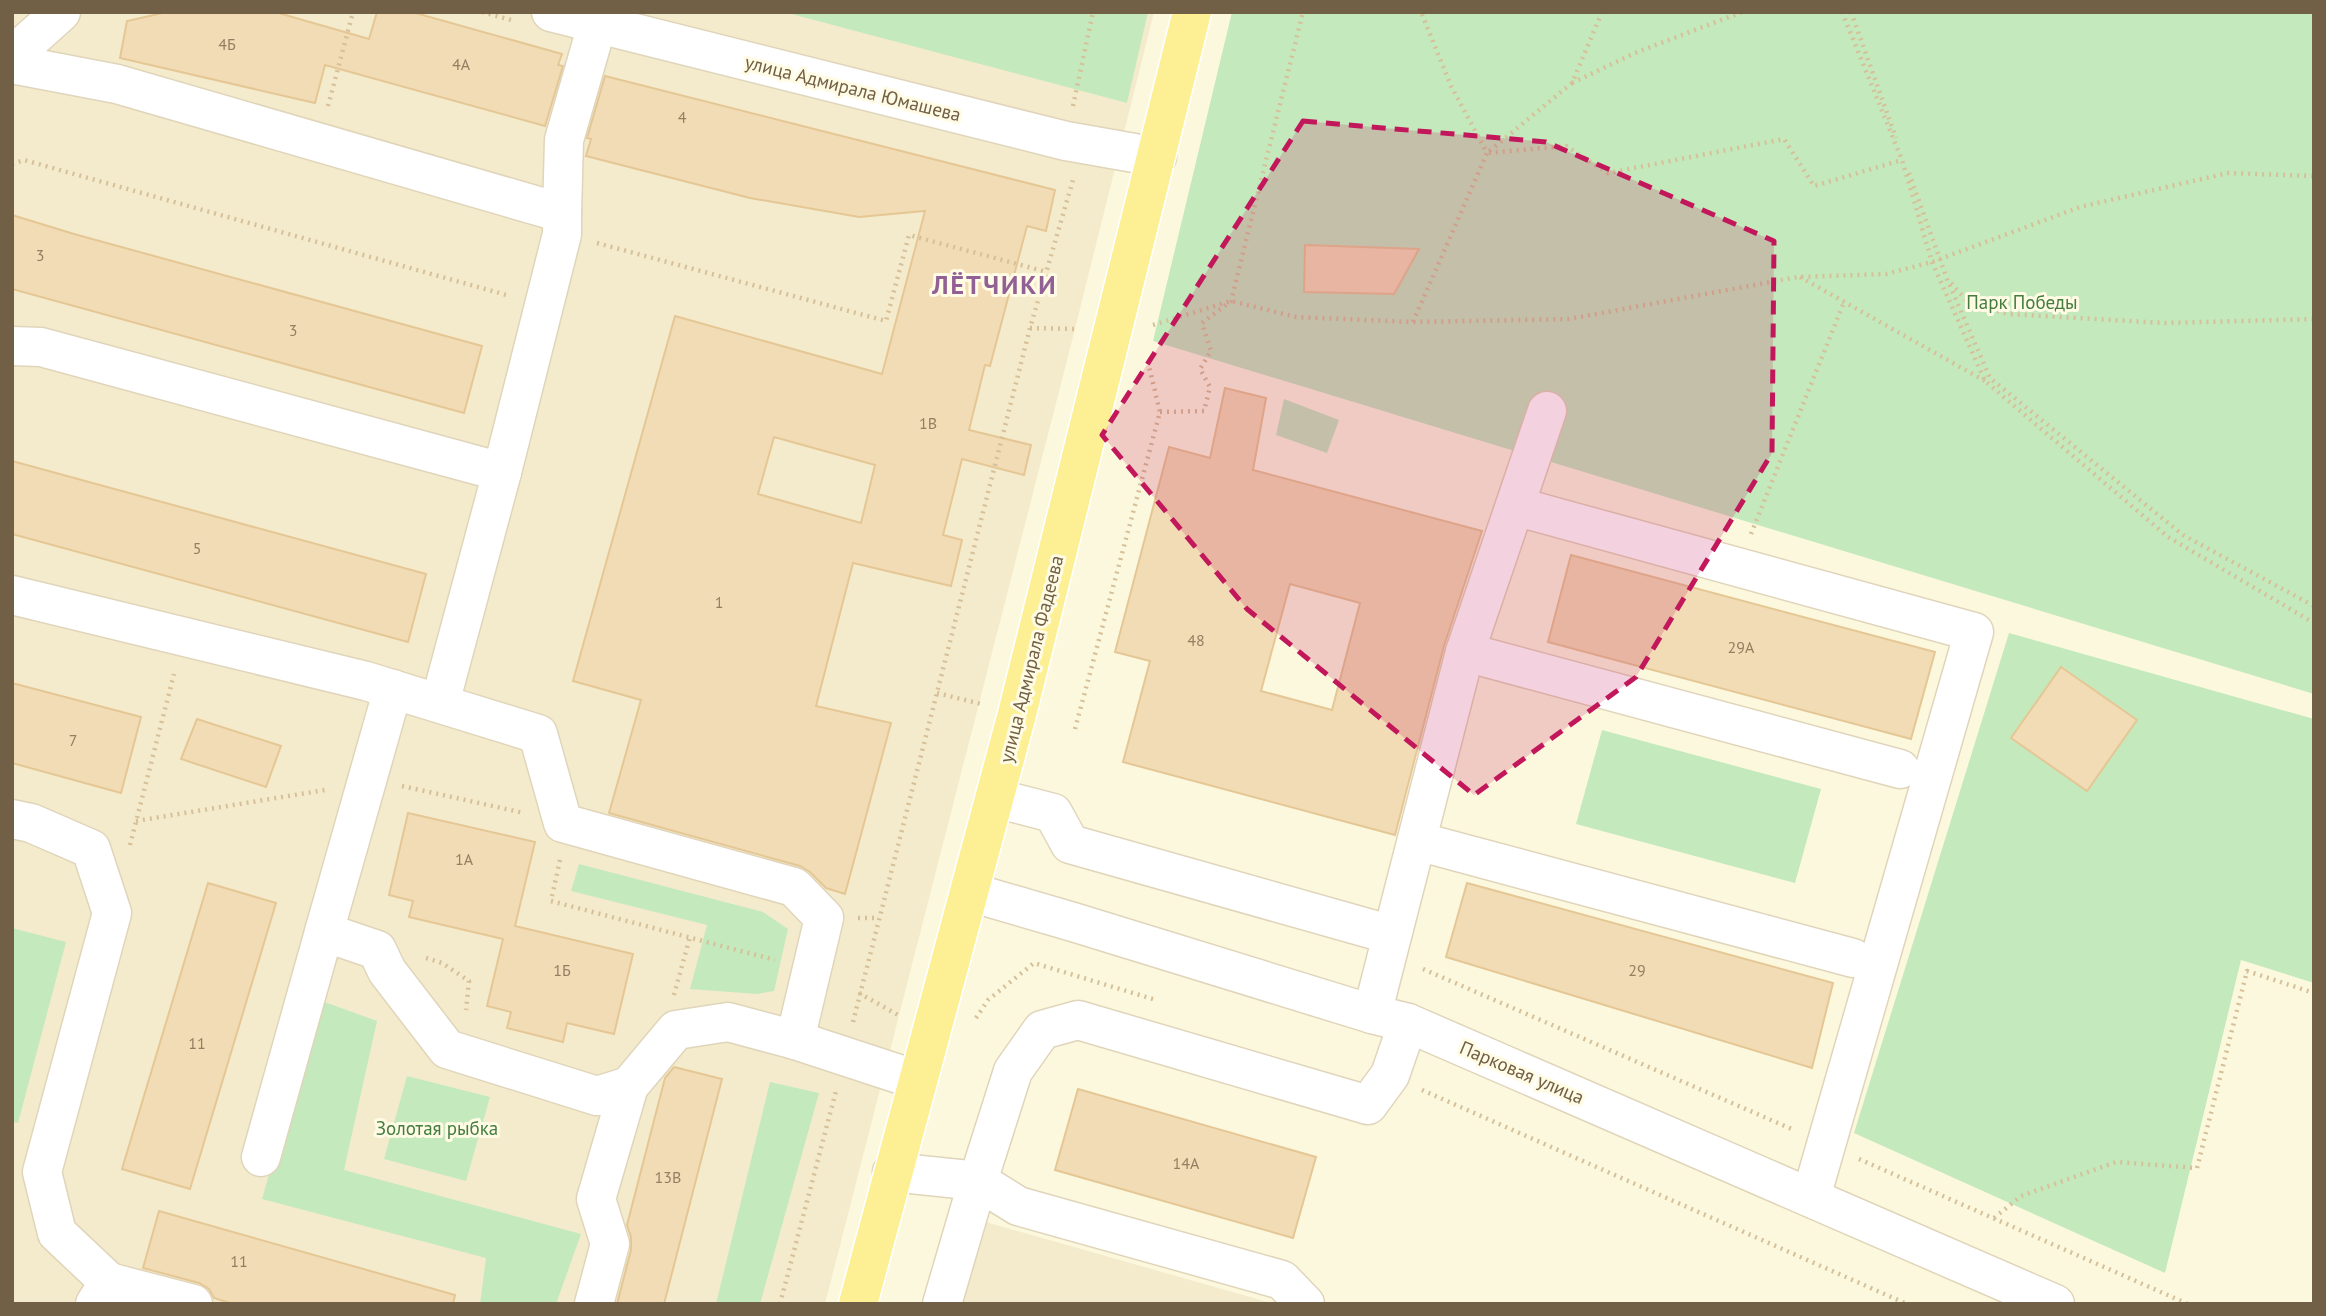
<svg xmlns="http://www.w3.org/2000/svg" width="2326" height="1316" font-family="'PT Sans',sans-serif">
	<style>
		.residential { fill: #f4ebcc }
		.green { fill: #c4e9bd }
		.building { fill: #f2dcb5; stroke: #e5c795; stroke-width: 2; fill-rule: evenodd }
		.lines { fill: none; stroke-linecap: round; stroke-linejoin: round }
		.minor-casing { stroke: #e0d5ba; stroke-width: 41 }
		.major-casing { stroke: #fff; stroke-width: 41 }
		.path { stroke: #d6c099; stroke-width: 4.5; stroke-dasharray: 2 5; stroke-linecap: butt }
		.minor { stroke: #fff; stroke-width: 38 }
		.major { stroke: #fdf094; stroke-width: 38 }
		.marked { fill: #c2185b; fill-opacity: 0.2; stroke: #c2185b; stroke-width: 5; stroke-dasharray: 14 9; stroke-linejoin: round }
		.labels { text-anchor: middle; stroke-width: 6; stroke-linejoin: round; paint-order: stroke }
		.number-label { font-size: 16px; fill: #927f62 }
		.street-label { font-size: 19px; fill: #726046; stroke: #fffbe4 }
		.park-label { font-size: 19px; fill: #437d40; stroke: #fffbe4 }
		.district-label { font-size: 26px; font-weight: bold; letter-spacing: 2px; fill: #916195; stroke: #fffbe4 }
	</style>
	<rect width="100%" height="100%" fill="#fcf8de"/>
	<!-- residential -->
	<g class="residential">
		<polygon points="12,12 1154,12 1073,337 825,1304 12,1304"/>
		<polygon points="954,1213 1275,1304 928,1304"/>
	</g>
	<!-- green -->
	<g class="green">
		<polygon points="784,12 1148,12 1127,103"/>
		<polygon points="1232,12 2314,12 2314,694 1153,341"/>
		<polygon points="1284,399 1339,420 1327,453 1276,435"/>
		<polygon points="2009,633 2314,719 2314,983 2241,960 2165,1273 1854,1133"/>
		<polygon points="1602,730 1821,789 1795,883 1576,824"/>
		<polygon points="579,864 763,912 788,929 774,991 757,994 690,989 707,925 571,891"/>
		<polygon points="12,928 66,942 18,1123 12,1122"/>
		<polygon points="319,1000 377,1021 344,1170 581,1234 556,1304 480,1304 486,1258 262,1199"/>
		<polygon points="407,1076 490,1097 466,1181 384,1159"/>
		<polygon points="770,1082 819,1093 760,1304 716,1304"/>
	</g>
	<!-- building -->
	<g class="building">
		<polygon points="167,12 275,12 369,39 377,12 412,12 562,54 558,65 563,66 545,126 325,65 315,103 120,58 127,21"/>
		<path d="M605 76 1055 190 1046 231 1027 226 990 366 985 365 969 430 1031 445 1024 475 962 459 943 535 962 540 951 586 853 563 816 706 891 723 845 894 826 888 810 872 800 866 609 813 641 700 573 681 675 316 882 374 925 211 859 217 750 198 586 156 591 139 587 138ZM774 437 875 465 861 523 758 494Z"/>
		<polygon points="12,215 74,234 482,346 464,413 12,289"/>
		<polygon points="1305,245 1419,249 1394,294 1304,292"/>
		<path d="M1225 388 1266 398 1253 470 1482 531 1444 646 1395 835 1123 762 1150 661 1115 652 1169 447 1210 458ZM1290 584 1360 603 1332 710 1261 691Z"/>
		<polygon points="12,461 426,574 408,642 12,534"/>
		<polygon points="1571,555 1935,652 1911,739 1548,642"/>
		<polygon points="2061,667 2137,720 2087,791 2011,738"/>
		<polygon points="12,683 141,717 121,793 12,763"/>
		<polygon points="197,719 281,746 266,787 181,759"/>
		<polygon points="408,813 535,842 515,926 633,954 614,1034 567,1023 563,1042 507,1028 511,1012 487,1006 503,939 409,917 413,901 389,895"/>
		<polygon points="208,883 276,903 190,1189 122,1169"/>
		<polygon points="1467,883 1833,983 1812,1068 1446,957"/>
		<polygon points="674,1067 722,1079 664,1304 617,1304 631,1250 631,1237 627,1225 665,1078"/>
		<polygon points="1078,1089 1316,1157 1293,1238 1055,1170"/>
		<polygon points="159,1211 455,1295 453,1304 233,1304 214,1298 209,1289 199,1283 143,1268"/>
	</g>
	<g class="lines">
		<defs>
			<g id="minor">
				<polyline points="551,12 1066,141 1157,157"/>
				<polyline points="12,56 61,12"/>
				<polyline points="12,64 117,84 562,213 562,234 502,472"/>
				<polyline points="562,213 564,140 597,25"/>
				<polyline points="12,346 41,347 502,472 440,703"/>
				<polyline points="1515,506 1974,632 1811,1197"/>
				<polyline points="12,595 366,681 538,734 563,823 794,887 824,918 795,1040 728,1022 676,1030 629,1086 596,1199 610,1244 594,1304"/>
				<polyline points="1465,652 1900,769"/>
				<polyline points="393,689 324,932 377,950 387,971 447,1049 597,1096 629,1086"/>
				<polyline points="995,798 1053,813 1070,844 1392,935"/>
				<polyline points="12,819 31,823 91,849 112,913 42,1172 57,1233 109,1282"/>
				<polyline points="1417,841 1853,958"/>
				<polyline points="970,892 1073,922 1372,1014 1408,1023 2055,1304"/>
				<polyline points="1372,1014 1465,652 1547,411"/>
				<polyline points="795,1040 917,1080"/>
				<polyline points="261,1157 324,932"/>
				<polyline points="892,1172 978,1181 1013,1071 1042,1030 1078,1020 1368,1105 1390,1075 1408,1023"/>
				<polyline points="95,1304 109,1282 193,1304"/>
				<polyline points="942,1304 978,1181 1018,1206 1282,1280 1305,1304"/>
			</g>
			<polyline id="major" points="858,1304 1017,714 1192,12"/>
		</defs>
		<!-- minor casing -->
		<use href="#minor" class="minor-casing"/>
		<!-- major casing -->
		<use href="#major" class="major-casing"/>
		<!-- path -->
		<g class="path">
			<polyline points="482,12 515,21"/>
			<polyline points="1602,12 1572,83 1487,153 1566,146 1608,173 1784,139 1814,186 1902,160"/>
			<polyline points="1842,12 1902,160 1932,262 1985,381 2168,537 2314,623"/>
			<polyline points="1851,12 1896,138"/>
			<polyline points="1572,83 1635,53 1742,12"/>
			<polyline points="328,106 353,12"/>
			<polyline points="1073,106 1093,12"/>
			<polyline points="12,164 24,160 510,296"/>
			<polyline points="1909,173 1947,279 1990,378 2183,535 2314,606"/>
			<polyline points="597,243 886,321 909,235 1047,272"/>
			<polyline points="1800,277 1985,381"/>
			<polyline points="1951,283 1968,302 2008,314 2165,323 2314,319"/>
			<polyline points="1413,322 1487,153 1451,86 1421,12"/>
			<polyline points="1153,325 1231,301 1296,317 1413,322 1569,319 1798,277 1886,274 1932,262 2080,207 2228,173 2314,176"/>
			<polyline points="1030,328 1075,329"/>
			<polyline points="1160,412 1204,411 1210,387 1200,369 1211,351 1202,323 1231,301 1303,12"/>
			<polyline points="1751,534 1844,302"/>
			<polyline points="937,693 981,704"/>
			<polyline points="1075,729 1160,412 1147,358"/>
			<polyline points="402,786 524,813"/>
			<polyline points="136,821 325,790"/>
			<polyline points="130,845 174,674"/>
			<polyline points="560,860 551,901 775,960"/>
			<polyline points="858,918 878,918"/>
			<polyline points="426,958 442,963 469,981 466,1010"/>
			<polyline points="1423,969 1794,1130"/>
			<polyline points="859,993 898,1015"/>
			<polyline points="674,995 690,937"/>
			<polyline points="976,1018 988,1000 1034,963 1156,1000"/>
			<polyline points="853,1022 1030,328 1073,180"/>
			<polyline points="1422,1090 1907,1304"/>
			<polyline points="1859,1159 2188,1304"/>
			<polyline points="1994,1218 2021,1196 2116,1162 2197,1168 2247,971 2314,993"/>
			<polyline points="780,1304 836,1091"/>
		</g>
		<!-- minor -->
		<use href="#minor" class="minor"/>
		<!-- major -->
		<use href="#major" class="major"/>
	</g>
	<!-- marked area -->
	<path class="marked" d="M1303 121 1546 142 1774 241 1772 453 1636 677 1474 795 1247 609 1102 435Z"/>
	<g class="labels">
		<!-- number labels -->
		<g class="number-label">
			<text x="227" y="50">4Б</text>
			<text x="461" y="70">4А</text>
			<text x="682" y="123">4</text>
			<text x="40" y="261">3</text>
			<text x="293" y="336">3</text>
			<text x="928" y="429">1В</text>
			<text x="197" y="554">5</text>
			<text x="719" y="608">1</text>
			<text x="1196" y="646">48</text>
			<text x="1741" y="653">29А</text>
			<text x="73" y="746">7</text>
			<text x="464" y="865">1А</text>
			<text x="562" y="976">1Б</text>
			<text x="1637" y="976">29</text>
			<text x="197" y="1049">11</text>
			<text x="1186" y="1169">14А</text>
			<text x="668" y="1183">13В</text>
			<text x="239" y="1267">11</text>
		</g>
		<!-- street labels -->
		<g class="street-label">
			<text transform="translate(853 88) rotate(14)" y="7">улица Адмирала Юмашева</text>
			<text transform="translate(1031 659) rotate(-76)" y="7">улица Адмирала Фадеева</text>
			<text transform="translate(1522 1072) rotate(23)" y="7">Парковая улица</text>
		</g>
		<!-- park labels -->
		<g class="park-label">
			<text x="2022" y="309">Парк Победы</text>
			<text x="437" y="1135">Золотая рыбка</text>
		</g>
		<!-- district labels -->
		<g class="district-label">
			<text x="995" y="294">ЛЁТЧИКИ</text>
		</g>
	</g>
	<!-- border -->
	<rect width="2326" height="1316" fill="none" stroke="#726046" stroke-width="28"/>
</svg>
